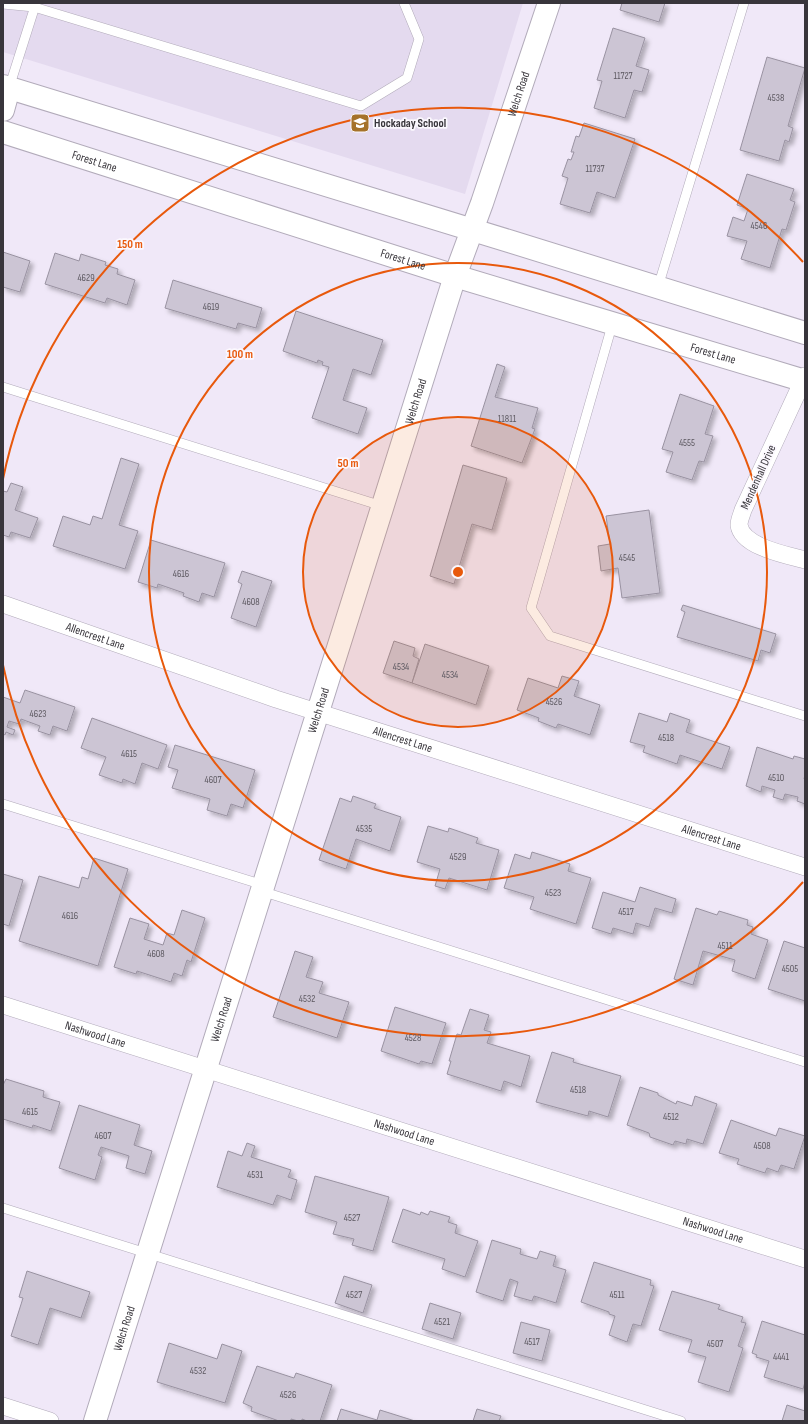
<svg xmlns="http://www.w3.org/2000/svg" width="808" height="1424" font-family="'Sofia Sans Condensed',sans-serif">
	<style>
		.built { fill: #e4daef }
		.building { fill: #ccc5d4; stroke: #9992a1; filter: url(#shadow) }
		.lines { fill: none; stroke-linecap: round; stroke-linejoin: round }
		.lane-casing { stroke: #b2abba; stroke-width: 10 }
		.street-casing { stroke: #b2abba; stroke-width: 18 }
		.secondary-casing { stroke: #b2abba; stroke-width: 24 }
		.lane { stroke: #fff; stroke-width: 9 }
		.street { stroke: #fff; stroke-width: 17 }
		.secondary { stroke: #fff; stroke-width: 22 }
		.ring { fill: none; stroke: #e8590c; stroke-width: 2 }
		.labels { text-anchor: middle; stroke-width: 3.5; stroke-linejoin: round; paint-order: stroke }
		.number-label { font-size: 10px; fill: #5d5961 }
		.street-label { font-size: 12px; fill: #38353b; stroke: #fbf8fe }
		.poi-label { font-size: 12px; font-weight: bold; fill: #38353b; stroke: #fbf8fe; text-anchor: start }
		.centre { fill: #e8590c; stroke: #fbf8fe; stroke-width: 2 }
		.ring-label { font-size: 12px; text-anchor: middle; font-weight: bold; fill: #e8590c; stroke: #fbf8fe; stroke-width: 3.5; stroke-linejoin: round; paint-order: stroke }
	</style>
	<defs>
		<filter id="shadow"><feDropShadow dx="3.5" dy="3.5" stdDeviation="2" flood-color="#0004"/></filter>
	</defs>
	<rect width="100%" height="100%" fill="#f0e8f8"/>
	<!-- built -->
	<polygon class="built" points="3,3 523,3 465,194 3,52"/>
	<!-- building -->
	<g class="building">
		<polygon points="622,3 665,3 659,22 620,10"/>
		<polygon points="613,28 645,38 636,66 649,70 642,92 634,90 625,118 594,108 602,81 597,80"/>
		<polygon points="767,57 805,68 788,126 793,128 789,142 785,140 779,161 740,150"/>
		<polygon points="584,123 635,139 615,198 597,192 590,213 560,204 568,178 562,176 568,159 571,160 574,152 571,152 576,136 579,137"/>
		<polygon points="747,174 794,189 790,200 795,202 786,230 782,229 770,268 741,259 747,241 727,236 733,217 744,221 748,209 737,205"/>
		<polygon points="3,252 30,261 20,292 3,287"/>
		<polygon points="55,253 79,261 81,254 106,262 105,265 118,269 117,274 135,280 127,305 107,298 105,303 45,284"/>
		<polygon points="173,280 262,308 256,328 238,323 236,329 165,308"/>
		<polygon points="296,311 383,340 371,375 353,369 343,400 367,408 358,434 312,418 329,367 322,365 323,362 318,360 317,363 283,351"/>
		<polygon points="497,364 505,367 495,397 538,408 532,428 535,429 522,463 471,446"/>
		<polygon points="680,394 714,406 705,434 713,436 704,462 699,461 692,480 666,472 673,452 662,449"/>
		<polygon points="121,458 139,464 119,525 138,531 125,569 53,546 63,516 90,525 93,516 102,519"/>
		<polygon points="463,465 507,478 492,530 472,524 454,584 430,576"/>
		<polygon points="11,483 23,487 15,510 38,518 30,538 11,532 9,537 3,535 3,491 7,492"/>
		<polygon points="649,510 660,593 622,598 618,568 601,571 598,546 610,544 606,516"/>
		<polygon points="151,540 225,563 214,597 202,593 199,602 183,596 184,593 158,584 157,588 138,582"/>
		<polygon points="242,571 272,581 256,627 231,618 242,584 238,582"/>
		<polygon points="683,605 776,634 770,653 761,650 758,661 677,637 685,612 681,610"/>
		<polygon points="394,641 415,648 413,656 419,659 412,683 383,673"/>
		<polygon points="425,644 489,666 476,705 412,683"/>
		<polygon points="562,676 579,681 574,696 600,705 590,735 558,724 556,728 538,721 539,718 517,710 528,678 558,688"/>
		<polygon points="25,690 75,707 67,731 53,726 50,735 38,731 40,726 21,719 19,724 9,721 7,727 15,730 13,735 6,732 5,735 3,734 3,697 20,703"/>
		<polygon points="639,713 667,722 670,713 690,720 686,732 730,747 722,769 680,755 677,764 643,752 645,746 630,742"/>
		<polygon points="92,718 167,745 158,769 142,763 135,784 123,779 122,783 99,775 106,757 81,748"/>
		<polygon points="175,745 255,770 243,808 231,804 227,816 207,810 210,799 172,788 178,770 168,767"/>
		<polygon points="757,747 793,759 794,756 805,759 805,775 804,779 805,780 805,804 797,801 798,797 785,794 783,800 773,797 775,790 762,786 761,792 746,786"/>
		<polygon points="353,796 376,804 374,808 401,817 390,851 356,839 346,869 319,860 340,798 351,802"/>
		<polygon points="428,826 448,832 449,828 478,838 476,843 499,850 487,890 449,878 445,889 435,886 440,869 417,862"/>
		<polygon points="532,852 570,864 568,871 591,878 576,924 530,909 534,897 504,888 515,854 530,859"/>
		<polygon points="94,858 128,869 98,966 19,941 39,876 79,888 82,877 88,879"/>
		<polygon points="3,874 23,880 9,926 3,924"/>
		<polygon points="640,887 676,899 672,913 655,908 649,927 636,923 633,934 613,928 611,934 592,928 603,892 635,902"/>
		<polygon points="696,908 717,915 719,911 748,920 747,925 753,927 751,934 768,940 755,979 732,971 735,960 703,951 693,985 674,979"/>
		<polygon points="182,910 205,918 191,962 187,960 182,976 174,973 171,982 137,971 136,974 114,967 130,918 149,924 144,939 163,945 167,933 174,935"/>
		<polygon points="784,941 805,948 805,1001 768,989"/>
		<polygon points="295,951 313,957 306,977 323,982 319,993 349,1002 337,1038 273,1017"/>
		<polygon points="395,1007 446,1023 432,1064 421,1061 419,1064 381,1051"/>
		<polygon points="470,1009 489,1015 484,1030 491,1032 487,1043 530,1056 521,1087 504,1081 501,1091 447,1074 451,1061 449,1061 457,1034 461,1035"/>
		<polygon points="552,1052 574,1059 573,1062 621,1076 608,1117 589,1111 588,1116 536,1102"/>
		<polygon points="6,1079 44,1091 43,1097 60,1102 51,1131 33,1125 32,1128 3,1119 3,1085"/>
		<polygon points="640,1087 658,1093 658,1095 676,1104 677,1101 692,1106 695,1096 717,1104 703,1144 687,1139 686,1144 675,1141 673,1145 650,1137 649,1133 627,1125"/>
		<polygon points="79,1105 140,1125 134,1145 152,1151 145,1174 126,1168 129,1156 101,1147 98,1155 102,1157 95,1180 59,1168"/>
		<polygon points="731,1120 776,1136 779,1128 805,1136 794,1169 781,1165 778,1172 767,1168 765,1173 737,1164 739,1159 719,1153"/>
		<polygon points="247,1143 255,1146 251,1157 291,1170 288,1177 297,1180 291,1200 277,1195 273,1205 217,1187 228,1151 242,1156"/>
		<polygon points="315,1176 389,1197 373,1251 352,1245 354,1239 333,1234 337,1222 305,1212"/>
		<polygon points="403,1209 420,1215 421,1212 428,1215 430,1211 450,1217 448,1222 457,1225 455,1233 478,1241 465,1277 442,1269 445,1259 392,1242"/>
		<polygon points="492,1240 521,1249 520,1254 537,1259 540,1251 556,1256 553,1266 566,1270 556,1303 534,1296 532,1301 514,1296 518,1282 510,1279 503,1301 476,1292"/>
		<polygon points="594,1262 651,1280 650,1285 654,1286 641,1326 633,1324 627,1342 609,1335 615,1316 609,1314 609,1312 581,1302"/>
		<polygon points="27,1271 90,1292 81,1318 50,1308 38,1345 11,1336 23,1298 19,1297"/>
		<polygon points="344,1276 372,1285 363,1313 335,1303"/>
		<polygon points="672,1291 720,1305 718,1309 743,1317 741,1322 746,1323 738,1346 743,1348 729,1392 698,1382 706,1357 688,1352 692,1340 659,1330"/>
		<polygon points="430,1303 461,1313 453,1339 422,1329"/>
		<polygon points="762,1321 805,1335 805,1382 803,1389 764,1377 769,1361 756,1357 757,1355 752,1353"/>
		<polygon points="521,1322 550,1330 542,1361 513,1353"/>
		<polygon points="169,1343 217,1359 222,1344 242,1351 225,1403 157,1382"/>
		<polygon points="257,1366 294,1378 296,1373 332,1385 320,1421 307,1421 302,1419 302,1421 298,1421 291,1419 291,1421 279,1421 251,1411 252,1407 243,1403"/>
		<polygon points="787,1405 805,1411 805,1421 782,1421"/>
		<polygon points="341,1409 377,1420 380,1410 415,1421 337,1421"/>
		<polygon points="477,1409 501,1416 499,1421 473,1421"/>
	</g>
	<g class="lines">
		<defs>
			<g id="lane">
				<polyline points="3,4 34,7 361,106 407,78 419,39 404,3"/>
				<polyline points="9,88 36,3"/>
				<polyline points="658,287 744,3"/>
				<polyline points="613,322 531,608 550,636 805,716"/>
				<polyline points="3,387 382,506"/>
				<polyline points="3,804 263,885"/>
				<polyline points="261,891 805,1062"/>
				<polyline points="3,1208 681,1421"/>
			</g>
			<g id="street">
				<path d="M805 376 743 510C742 514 739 520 739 525 742 547 787 555 805 560"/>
				<path id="s1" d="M3 604 276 699 805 867"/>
				<path id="s2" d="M3 1005 805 1259"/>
				<polyline points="3,1406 50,1421"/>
			</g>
			<g id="secondary">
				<polyline points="3,86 512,242 805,333"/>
				<polyline points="3,110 9,88"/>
				<path id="s3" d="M3 132 455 276 805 381"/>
				<path id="s4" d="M95 1421 455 276 482 203 549 3"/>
			</g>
		</defs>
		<!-- lane casing -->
		<use href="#lane" class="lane-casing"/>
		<!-- street casing -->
		<use href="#street" class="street-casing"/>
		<!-- secondary casing -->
		<use href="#secondary" class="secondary-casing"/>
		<!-- lane -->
		<use href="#lane" class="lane"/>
		<!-- street -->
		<use href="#street" class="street"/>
		<!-- secondary -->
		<use href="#secondary" class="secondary"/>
	</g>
	<!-- distance rings -->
	<circle cx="458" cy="572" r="155" fill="#e8590c" fill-opacity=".12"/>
	<g class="ring">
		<circle cx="458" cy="572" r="155"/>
		<circle cx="458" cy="572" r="309"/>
		<path d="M803 882A464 464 0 0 1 3 665M3 479A464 464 0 0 1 803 262"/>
	</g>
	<!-- icons -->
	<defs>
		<symbol id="school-square" viewBox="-11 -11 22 22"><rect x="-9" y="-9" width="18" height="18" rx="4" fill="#a5722a" stroke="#fbf8fe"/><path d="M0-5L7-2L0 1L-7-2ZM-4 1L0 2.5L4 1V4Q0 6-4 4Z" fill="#fff"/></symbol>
	</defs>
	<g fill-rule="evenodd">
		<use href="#school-square" x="349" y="112" width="22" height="22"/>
	</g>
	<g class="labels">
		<!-- number labels -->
		<g class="number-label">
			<text x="623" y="79">11727</text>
			<text x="776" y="101">4538</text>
			<text x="595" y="172">11737</text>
			<text x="759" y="229">4546</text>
			<text x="86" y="281">4629</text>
			<text x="211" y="310">4619</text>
			<text x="507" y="422">11811</text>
			<text x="687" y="446">4555</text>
			<text x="627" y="561">4545</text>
			<text x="181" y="577">4616</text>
			<text x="251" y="605">4608</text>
			<text x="401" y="670">4534</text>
			<text x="450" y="678">4534</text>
			<text x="554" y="705">4526</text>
			<text x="38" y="717">4623</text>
			<text x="666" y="741">4518</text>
			<text x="129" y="757">4615</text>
			<text x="776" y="781">4510</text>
			<text x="213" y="783">4607</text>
			<text x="364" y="832">4535</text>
			<text x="458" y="860">4529</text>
			<text x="553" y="896">4523</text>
			<text x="626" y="915">4517</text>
			<text x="70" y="919">4616</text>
			<text x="725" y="949">4511</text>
			<text x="156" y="957">4608</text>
			<text x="790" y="972">4505</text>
			<text x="307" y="1002">4532</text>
			<text x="413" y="1041">4528</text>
			<text x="578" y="1093">4518</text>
			<text x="30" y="1115">4615</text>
			<text x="671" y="1120">4512</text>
			<text x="103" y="1139">4607</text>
			<text x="762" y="1149">4508</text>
			<text x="255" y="1178">4531</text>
			<text x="352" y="1221">4527</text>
			<text x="354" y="1298">4527</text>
			<text x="617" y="1298">4511</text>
			<text x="442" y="1325">4521</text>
			<text x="532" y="1345">4517</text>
			<text x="715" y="1347">4507</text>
			<text x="781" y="1360">4441</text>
			<text x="198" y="1374">4532</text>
			<text x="288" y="1398">4526</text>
		</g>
		<!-- street labels -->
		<g class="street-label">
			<text dy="4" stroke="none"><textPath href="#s4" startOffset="1393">Welch Road</textPath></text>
			<text dy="4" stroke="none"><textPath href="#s3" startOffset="96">Forest Lane</textPath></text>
			<text dy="4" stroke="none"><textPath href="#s3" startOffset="420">Forest Lane</textPath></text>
			<text dy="4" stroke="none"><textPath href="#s3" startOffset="744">Forest Lane</textPath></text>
			<text dy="4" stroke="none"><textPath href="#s4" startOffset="1069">Welch Road</textPath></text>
			<text transform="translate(758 477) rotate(-66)" y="4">Mendenhall Drive</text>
			<text dy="4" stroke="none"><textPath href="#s1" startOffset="98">Allencrest Lane</textPath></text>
			<text dy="4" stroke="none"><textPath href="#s4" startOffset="745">Welch Road</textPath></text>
			<text dy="4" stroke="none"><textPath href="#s1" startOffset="422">Allencrest Lane</textPath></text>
			<text dy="4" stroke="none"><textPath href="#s1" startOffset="746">Allencrest Lane</textPath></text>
			<text dy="4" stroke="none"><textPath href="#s4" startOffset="421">Welch Road</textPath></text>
			<text dy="4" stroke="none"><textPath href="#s2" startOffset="97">Nashwood Lane</textPath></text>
			<text dy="4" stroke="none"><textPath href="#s2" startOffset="421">Nashwood Lane</textPath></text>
			<text dy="4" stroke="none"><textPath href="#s2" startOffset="745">Nashwood Lane</textPath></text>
			<text dy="4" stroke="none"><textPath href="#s4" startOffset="97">Welch Road</textPath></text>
		</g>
		<!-- poi labels -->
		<g class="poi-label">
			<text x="374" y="127">Hockaday School</text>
		</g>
	</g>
	<circle cx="458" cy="572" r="6" class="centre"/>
	<g class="ring-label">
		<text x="130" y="248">150 m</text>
		<text x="240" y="358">100 m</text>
		<text x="348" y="467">50 m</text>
	</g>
	<!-- border -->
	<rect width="808" height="1424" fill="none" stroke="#38353b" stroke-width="8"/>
</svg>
